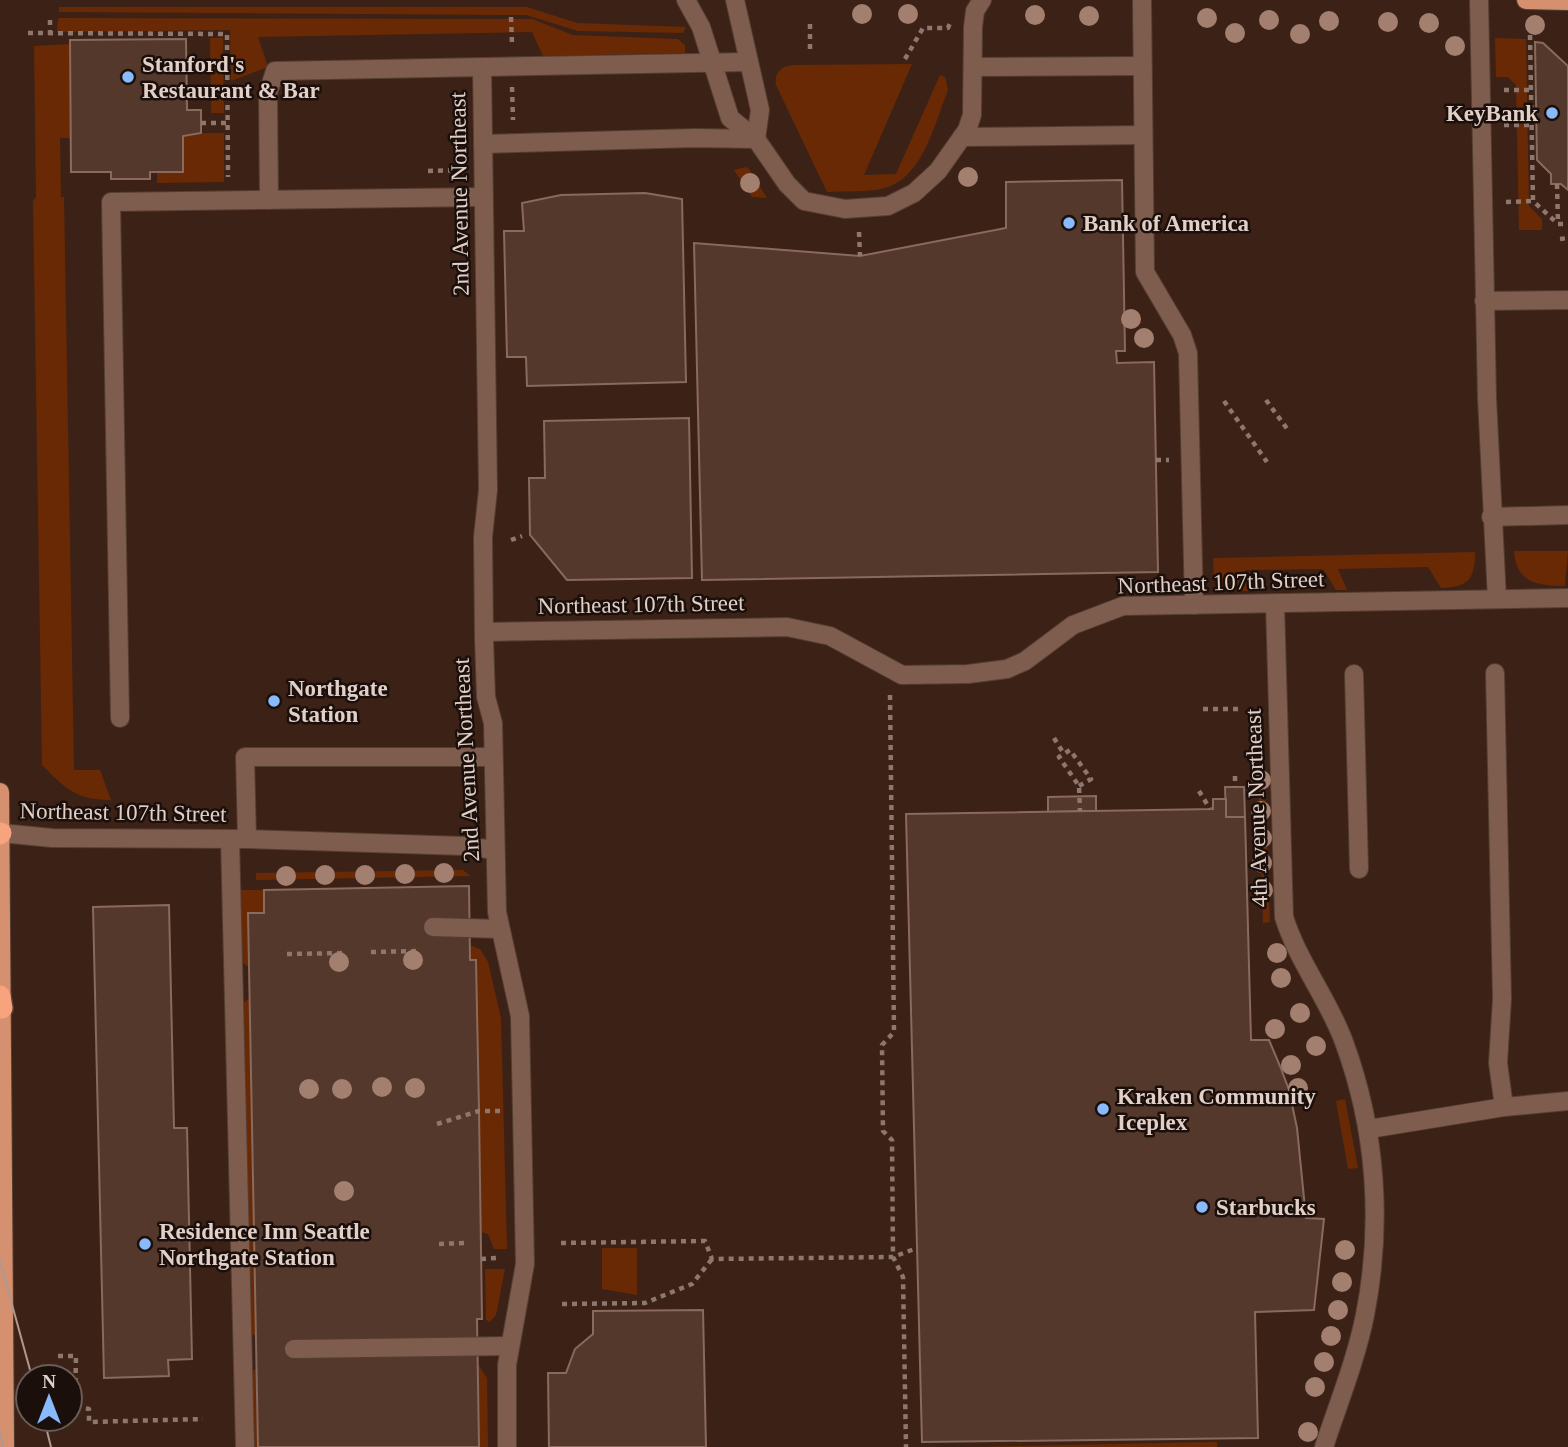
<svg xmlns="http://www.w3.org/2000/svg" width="1568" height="1447" font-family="Georgia,serif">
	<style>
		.green { fill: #692904 }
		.building { fill: #54382c; stroke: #896a5d; stroke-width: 2 }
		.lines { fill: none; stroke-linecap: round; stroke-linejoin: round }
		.minor-casing { stroke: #563e32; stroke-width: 20 }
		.major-casing { stroke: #563e32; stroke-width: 20 }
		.highway-casing { stroke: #563e32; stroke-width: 24 }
		.path { stroke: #8d776e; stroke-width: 4.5; stroke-dasharray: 5 5; stroke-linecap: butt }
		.minor { stroke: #7f5d4e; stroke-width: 18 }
		.major { stroke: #d59070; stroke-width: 18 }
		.highway { stroke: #f7a37d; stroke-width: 21 }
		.tram { stroke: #ae9991; stroke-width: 2 }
		.tree { fill: #a37f6f }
		.poi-dot { fill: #88bafc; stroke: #1a0f0a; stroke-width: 2.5 }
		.labels { text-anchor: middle; stroke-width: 5; stroke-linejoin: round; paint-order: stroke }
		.poi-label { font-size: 23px; font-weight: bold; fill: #e1cfc8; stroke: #1a0f0a; text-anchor: start }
		.street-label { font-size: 23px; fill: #e1cfc8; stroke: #1a0f0a }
	</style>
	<rect width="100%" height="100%" fill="#3c2216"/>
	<!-- green -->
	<g class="green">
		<polygon points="59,7 527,7 577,23 686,27 683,33 578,31 526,15 59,12"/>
		<polygon points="58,18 532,19 573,35 678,39 685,45 685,53 543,56 532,32 258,37 268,67 231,81 230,30 57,32"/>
		<polygon points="210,38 223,38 224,113 211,113"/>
		<polygon points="1495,38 1526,39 1529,206 1542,219 1542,230 1519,230 1516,85 1508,77 1496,77"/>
		<path d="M70 44 71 138H60L61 197H64L74 770H100L111 800C76 800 66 789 42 765L33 201 36 197 34 46Z"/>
		<path d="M912 64 864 175 896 174 940 75 945 77 948 90C933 127 922 184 876 190 860 192 843 191 827 192L776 85C774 73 781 66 793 65Z"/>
		<polygon points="189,133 224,133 224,182 157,183 157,172 183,172 183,136 189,136"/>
		<polygon points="746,167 749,169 767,198 752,197 734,170"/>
		<path d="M1568 551 1565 586C1538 586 1516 583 1514 551Z"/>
		<path d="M1475 552C1475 580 1468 587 1441 588L1428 567 1338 569 1347 590H1336L1323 569 1245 570 1257 591H1231L1218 585 1214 580 1213 558Z"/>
		<polygon points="1258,769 1264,772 1270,922 1263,923"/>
		<polygon points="463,870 470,876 256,880 256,873"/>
		<polygon points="240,890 264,890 264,913 248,913 249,967 241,962"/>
		<polygon points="470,945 480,949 488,962 501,1018 507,1249 494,1249 488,1234 481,1232 476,960 470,960"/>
		<polygon points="250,998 256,1336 249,1333 243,1003"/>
		<polygon points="1345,1099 1358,1168 1348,1169 1336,1101"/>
		<polygon points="602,1248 637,1248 637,1295 602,1289"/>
		<polygon points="485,1269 505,1269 496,1315 490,1322 486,1320"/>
		<polygon points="478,1364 487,1378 488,1447 479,1447"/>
		<polygon points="256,1369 258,1447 249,1447 249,1372"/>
		<polygon points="1217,1442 1217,1447 967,1447"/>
	</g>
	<!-- building -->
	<g class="building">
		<polygon points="186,39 187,110 201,110 201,133 183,136 183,172 150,172 150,179 111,179 111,172 71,172 70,40"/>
		<polygon points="1535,42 1543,43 1568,66 1568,190 1561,184 1551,184 1551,174 1537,160"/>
		<polygon points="1122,180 1125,351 1116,351 1117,363 1154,362 1158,572 702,580 694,243 860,256 1006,228 1006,182"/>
		<polygon points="645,193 682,199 686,382 527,386 526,357 507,357 504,231 524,231 522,203 561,195"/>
		<polygon points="689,418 692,578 567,580 530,535 529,478 545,478 544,421"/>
		<polygon points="1225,787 1244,787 1245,817 1226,817"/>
		<polygon points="1096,796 1096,811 1048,812 1048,797"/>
		<polygon points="1213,799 1226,799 1226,817 1245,817 1251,1040 1269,1040 1280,1066 1289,1090 1297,1128 1306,1218 1324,1219 1314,1310 1255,1312 1258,1438 922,1442 906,814 1213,809"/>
		<polygon points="469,886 470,960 476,960 479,1111 482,1319 477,1319 479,1447 258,1447 248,913 264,913 264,890"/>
		<polygon points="169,905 174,1128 187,1128 192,1359 168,1360 169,1376 104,1378 93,907"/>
		<polygon points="703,1310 706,1447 549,1447 548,1373 566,1373 575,1349 593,1334 593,1311"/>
	</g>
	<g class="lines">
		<defs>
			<g id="minor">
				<polyline points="686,0 701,27 730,118 756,139 787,184 804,201 845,209 888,206 914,193 938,171 967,130 972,115 973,27 975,11 982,0"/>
				<polyline points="735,0 760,110 756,139"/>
				<polyline points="1142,0 1145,272 1182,335 1188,353 1194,605"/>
				<polyline points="1479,0 1487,398 1497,599"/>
				<polyline points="973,67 1142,66"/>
				<polyline points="482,68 488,490 483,537 484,638 486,697 493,723 497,912 520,1016 522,1112 525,1264 507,1365 507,1447"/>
				<polyline points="962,137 1143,135"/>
				<polyline points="483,144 695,138 756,139"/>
				<polyline points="269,200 268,93 275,71 747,62"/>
				<polyline points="1484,301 1568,300"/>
				<polyline points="1491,517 1568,515"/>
				<path d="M1275 604 1284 917C1298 962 1328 998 1344 1042 1376 1129 1383 1223 1365 1315 1356 1360 1338 1404 1324 1447"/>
				<polyline points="484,632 787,627 830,636 902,675 968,674 1007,669 1025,661 1073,625 1123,606 1568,598"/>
				<polyline points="1495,673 1502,999 1498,1063 1504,1107"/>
				<polyline points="1354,674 1359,869"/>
				<polyline points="120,718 111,202 482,197"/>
				<polyline points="1,833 52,838 247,839 464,846 495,850"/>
				<polyline points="230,839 245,1447"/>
				<polyline points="247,839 245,757 493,757"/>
				<polyline points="433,927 500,929"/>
				<polyline points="1369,1129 1504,1107 1568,1101"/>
				<polyline points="294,1349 510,1346"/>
			</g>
			<g id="major">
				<polyline points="1526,0 1568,1"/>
				<polyline points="0,792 5,1447"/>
			</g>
			<g id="highway">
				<polyline points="0,834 1,833"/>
				<polyline points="0,996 2,1008"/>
			</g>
		</defs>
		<!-- minor casing -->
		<use href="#minor" class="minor-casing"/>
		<!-- major casing -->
		<use href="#major" class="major-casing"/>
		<!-- highway casing -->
		<use href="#highway" class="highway-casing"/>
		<!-- path -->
		<g class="path">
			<polyline points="511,17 512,44"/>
			<polyline points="810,24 810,53"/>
			<polyline points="28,33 227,34 228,177"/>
			<polyline points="50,35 50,15"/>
			<polyline points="1530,35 1533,201 1558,224 1568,224"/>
			<polyline points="905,59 923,28 948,28 950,23"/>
			<polyline points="512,87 513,120"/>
			<polyline points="1504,90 1531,90"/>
			<polyline points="201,123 227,123"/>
			<polyline points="1504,125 1531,125"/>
			<polyline points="428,171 461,170"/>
			<polyline points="1557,184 1558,224"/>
			<polyline points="1506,202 1533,201"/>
			<polyline points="859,232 860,256"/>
			<polyline points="1560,239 1568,238"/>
			<polyline points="1266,400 1288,430"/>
			<polyline points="1224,401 1267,462"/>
			<polyline points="1156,460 1169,460"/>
			<polyline points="511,540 522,536"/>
			<polyline points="890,695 894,1032 882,1045 883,1131 892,1140 893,1257 903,1277 906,1447"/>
			<polyline points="1203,709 1238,709"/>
			<polyline points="1054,738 1064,754"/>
			<polyline points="1235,776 1235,787"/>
			<polyline points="1079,786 1091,779 1070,750 1059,757 1079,786 1080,811"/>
			<polyline points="1199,791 1210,809"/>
			<polyline points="371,952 421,951"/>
			<polyline points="287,954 347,953"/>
			<polyline points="437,1124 479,1111 500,1111"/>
			<polyline points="561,1243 705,1241 712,1259 893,1257 917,1248"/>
			<polyline points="439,1244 465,1243"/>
			<polyline points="481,1259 496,1258"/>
			<polyline points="562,1304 645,1303 692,1284 712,1259"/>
			<polyline points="58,1356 76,1356 75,1407 89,1409 89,1422 203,1419"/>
		</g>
		<!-- minor -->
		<use href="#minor" class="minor"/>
		<!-- major -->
		<use href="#major" class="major"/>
		<!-- highway -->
		<use href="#highway" class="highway"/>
		<!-- tram -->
		<g class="tram">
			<polyline points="0,1261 32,1377"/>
			<polyline points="44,1419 51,1447"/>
			<polyline points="0,1432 3,1447"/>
		</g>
	</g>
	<!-- trees -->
	<g class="tree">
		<circle cx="862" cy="14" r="10"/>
		<circle cx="908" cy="14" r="10"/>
		<circle cx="1035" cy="15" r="10"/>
		<circle cx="1089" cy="16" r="10"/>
		<circle cx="1207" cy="18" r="10"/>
		<circle cx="1269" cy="20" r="10"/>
		<circle cx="1329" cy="21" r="10"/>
		<circle cx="1388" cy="22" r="10"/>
		<circle cx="1429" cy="23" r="10"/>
		<circle cx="1535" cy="25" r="10"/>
		<circle cx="1235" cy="33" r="10"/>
		<circle cx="1300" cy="34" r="10"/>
		<circle cx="1455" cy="46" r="10"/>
		<circle cx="968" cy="177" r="10"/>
		<circle cx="750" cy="183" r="10"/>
		<circle cx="1131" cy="319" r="10"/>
		<circle cx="1144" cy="338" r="10"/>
		<circle cx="1261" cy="780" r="10"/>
		<circle cx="1261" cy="811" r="10"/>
		<circle cx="1262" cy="838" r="10"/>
		<circle cx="1262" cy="863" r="10"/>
		<circle cx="444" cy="873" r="10"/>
		<circle cx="405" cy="874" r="10"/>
		<circle cx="325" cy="875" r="10"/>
		<circle cx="365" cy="875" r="10"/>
		<circle cx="286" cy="876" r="10"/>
		<circle cx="1263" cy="890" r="10"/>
		<circle cx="1277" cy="953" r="10"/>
		<circle cx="413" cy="960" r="10"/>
		<circle cx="339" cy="962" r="10"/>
		<circle cx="1281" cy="978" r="10"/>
		<circle cx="1300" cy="1013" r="10"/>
		<circle cx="1275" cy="1029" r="10"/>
		<circle cx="1316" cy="1046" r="10"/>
		<circle cx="1291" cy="1065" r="10"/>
		<circle cx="382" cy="1087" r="10"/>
		<circle cx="415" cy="1088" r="10"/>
		<circle cx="1298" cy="1088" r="10"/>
		<circle cx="309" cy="1089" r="10"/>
		<circle cx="342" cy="1089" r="10"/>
		<circle cx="344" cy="1191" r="10"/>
		<circle cx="1345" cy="1250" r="10"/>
		<circle cx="1342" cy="1282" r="10"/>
		<circle cx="1338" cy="1310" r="10"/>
		<circle cx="1331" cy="1336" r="10"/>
		<circle cx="1324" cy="1362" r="10"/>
		<circle cx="1315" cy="1387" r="10"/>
		<circle cx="1308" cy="1432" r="10"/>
	</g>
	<!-- markers -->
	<g class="poi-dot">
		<circle cx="128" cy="77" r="7"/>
		<circle cx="1552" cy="113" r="7"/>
		<circle cx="1069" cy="223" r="7"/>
		<circle cx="274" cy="701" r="7"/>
		<circle cx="1103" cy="1109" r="7"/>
		<circle cx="1202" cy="1207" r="7"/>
		<circle cx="145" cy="1244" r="7"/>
	</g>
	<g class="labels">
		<!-- poi labels -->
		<g class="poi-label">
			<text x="142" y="72">Stanford's<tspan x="142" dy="26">Restaurant &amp; Bar</tspan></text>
			<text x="1538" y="121" text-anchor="end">KeyBank</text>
			<text x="1083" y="231">Bank of America</text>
			<text x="288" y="696">Northgate<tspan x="288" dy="26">Station</tspan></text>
			<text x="1117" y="1104">Kraken Community<tspan x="1117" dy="26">Iceplex</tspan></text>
			<text x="1216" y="1215">Starbucks</text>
			<text x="159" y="1239">Residence Inn Seattle<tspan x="159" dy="26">Northgate Station</tspan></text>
		</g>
		<!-- street labels -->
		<g class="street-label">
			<text transform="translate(459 194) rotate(-91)" y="8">2nd Avenue Northeast</text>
			<text transform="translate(1221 582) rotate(-2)" y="8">Northeast 107th Street</text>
			<text transform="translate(641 604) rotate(-1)" y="8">Northeast 107th Street</text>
			<text transform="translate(466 760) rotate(-93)" y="8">2nd Avenue Northeast</text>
			<text transform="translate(1256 808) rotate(-92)" y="8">4th Avenue Northeast</text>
			<text transform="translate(123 812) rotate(1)" y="8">Northeast 107th Street</text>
		</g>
	</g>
	<!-- north arrow -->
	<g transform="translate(49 1398)"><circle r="33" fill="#1a0f0a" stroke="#6a5c56" stroke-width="2"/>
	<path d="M0-5L12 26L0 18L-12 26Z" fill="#88bafc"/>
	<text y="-10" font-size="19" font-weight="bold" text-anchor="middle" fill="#e1cfc8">N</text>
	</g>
</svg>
